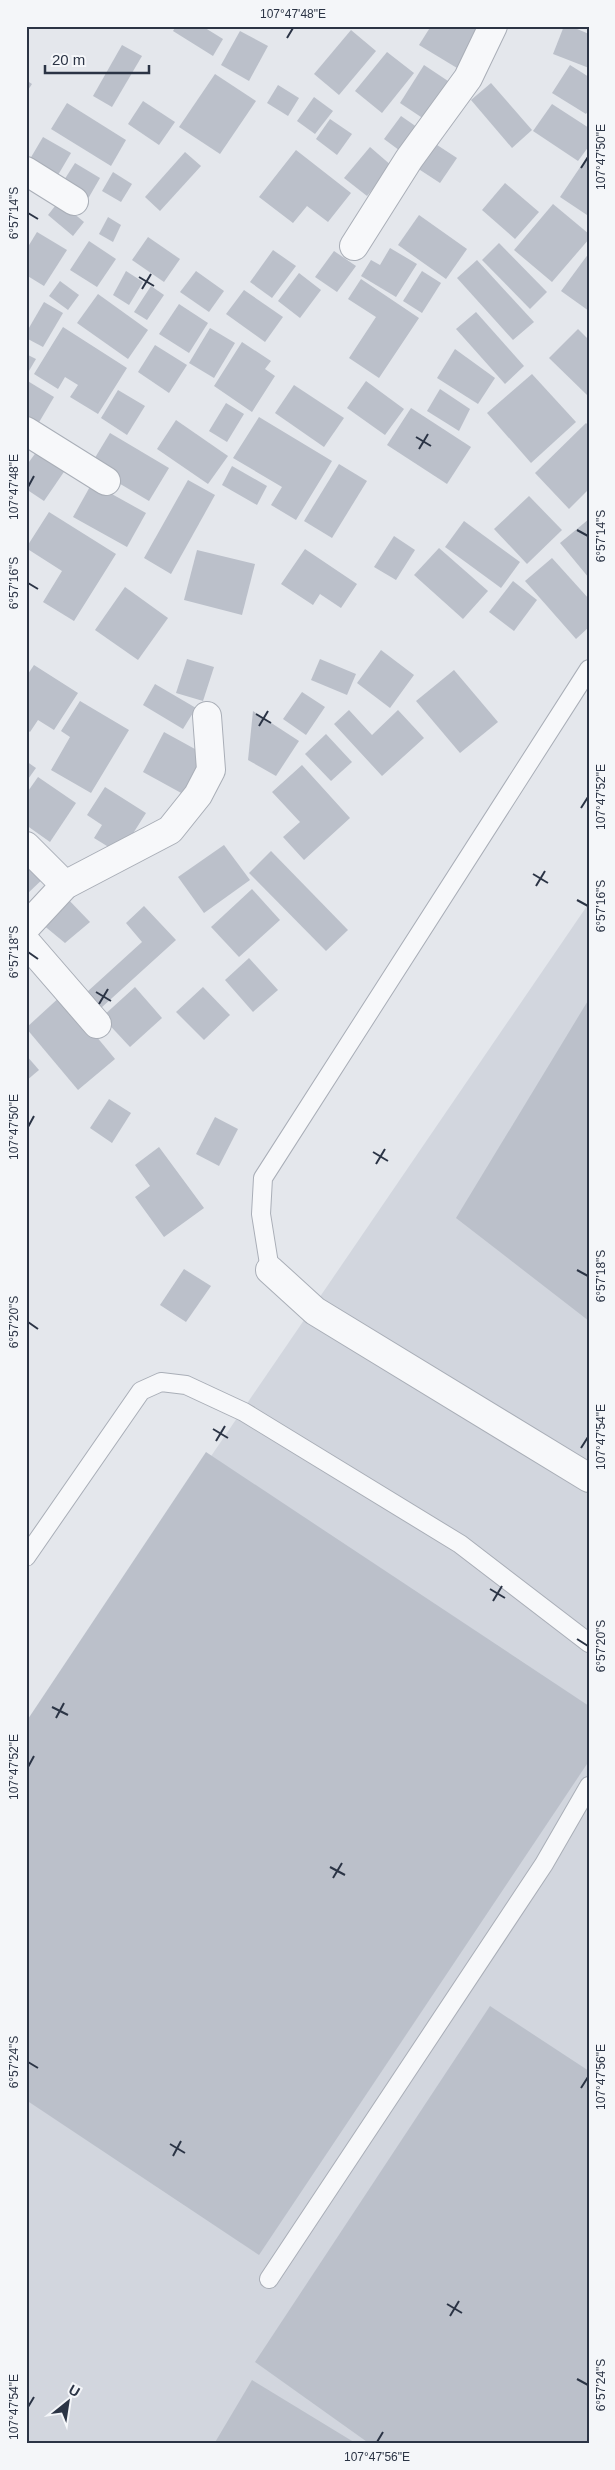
<svg xmlns="http://www.w3.org/2000/svg" width="615" height="2470" font-family="Helvetica,sans-serif">
	<style>
		.built { fill: #d2d6de }
		.building { fill: #bbc0ca }
		.lines { fill: none; stroke-linecap: round; stroke-linejoin: round }
		.lane-casing { stroke: #a9aeb7; stroke-width: 20 }
		.street-casing { stroke: #a9aeb7; stroke-width: 30 }
		.lane { stroke: #f7f8fa; stroke-width: 18 }
		.street { stroke: #f7f8fa; stroke-width: 28 }
		.ticks { fill: none; stroke: #2b3445; stroke-width: 2 }
		.neatline { fill: none; stroke: #2b3445; stroke-width: 2 }
		.ticks-label { font-size: 12px; text-anchor: middle; fill: #2b3445 }
	</style>
	<rect width="100%" height="100%" fill="#e4e7ec"/>
	<!-- built -->
	<polygon class="built" points="589,903 589,2444 26,2444 26,1727"/>
	<!-- building -->
	<g class="building">
		<polygon points="176,26 202,26 223,39 213,56 173,31"/>
		<polygon points="431,26 482,26 457,68 419,45"/>
		<polygon points="564,26 570,26 589,34 589,68 553,54"/>
		<polygon points="351,30 376,51 339,95 314,74"/>
		<polygon points="240,31 268,46 249,81 221,65"/>
		<polygon points="122,45 142,56 112,107 93,96"/>
		<polygon points="387,52 414,73 382,113 355,91"/>
		<polygon points="424,65 451,83 427,121 400,103"/>
		<polygon points="570,65 589,77 589,109 586,114 552,93"/>
		<polygon points="215,74 256,101 220,154 179,127"/>
		<polygon points="26,80 32,84 26,93"/>
		<polygon points="491,83 532,130 512,148 471,100"/>
		<polygon points="278,85 299,98 288,116 267,103"/>
		<polygon points="314,97 333,111 315,134 297,121"/>
		<polygon points="143,101 175,122 159,145 128,124"/>
		<polygon points="67,103 126,140 111,166 51,129"/>
		<polygon points="552,104 589,128 589,146 578,161 533,131"/>
		<polygon points="401,116 424,132 407,156 384,139"/>
		<polygon points="330,119 352,134 337,155 316,139"/>
		<polygon points="43,137 71,153 58,175 30,159"/>
		<polygon points="431,141 457,158 440,183 414,166"/>
		<polygon points="370,147 392,166 367,196 344,178"/>
		<polygon points="296,150 351,193 328,222 307,206 293,223 259,197"/>
		<polygon points="185,152 201,166 160,211 145,197"/>
		<polygon points="587,157 589,158 589,212 587,215 560,197"/>
		<polygon points="75,163 100,178 85,204 59,188"/>
		<polygon points="113,172 132,184 121,202 102,191"/>
		<polygon points="505,183 539,212 515,239 482,210"/>
		<polygon points="59,201 84,222 73,236 48,215"/>
		<polygon points="553,204 589,234 589,239 552,282 514,250"/>
		<polygon points="419,215 467,249 446,279 398,245"/>
		<polygon points="108,217 121,225 113,242 99,234"/>
		<polygon points="37,232 67,250 44,286 26,275 26,250"/>
		<polygon points="148,237 180,259 164,282 132,260"/>
		<polygon points="89,241 116,259 97,287 70,270"/>
		<polygon points="499,243 547,292 530,309 482,260"/>
		<polygon points="390,248 417,264 396,297 361,276 371,260 380,265"/>
		<polygon points="273,250 296,266 272,298 250,282"/>
		<polygon points="334,251 356,266 337,292 315,277"/>
		<polygon points="589,253 589,311 561,291"/>
		<polygon points="477,260 534,322 513,340 457,278"/>
		<polygon points="126,271 143,282 129,305 113,295"/>
		<polygon points="196,271 224,291 209,312 180,292"/>
		<polygon points="422,271 441,283 422,313 403,301"/>
		<polygon points="299,273 321,290 300,318 278,301"/>
		<polygon points="361,279 419,318 379,378 349,358 376,317 348,299"/>
		<polygon points="60,281 79,295 68,310 49,296"/>
		<polygon points="151,286 164,295 147,320 134,312"/>
		<polygon points="244,290 283,317 265,342 226,314"/>
		<polygon points="98,294 148,330 128,359 77,323"/>
		<polygon points="44,302 63,313 43,347 26,338 26,333"/>
		<polygon points="179,304 208,323 189,353 159,334"/>
		<polygon points="476,312 524,366 505,384 456,329"/>
		<polygon points="63,327 127,368 98,414 70,397 78,385 65,377 58,389 34,374"/>
		<polygon points="210,328 235,343 214,378 189,363"/>
		<polygon points="578,329 589,340 589,394 587,395 549,358"/>
		<polygon points="242,342 271,361 265,369 275,376 252,412 214,386"/>
		<polygon points="155,345 187,365 169,393 138,372"/>
		<polygon points="455,349 495,378 478,404 437,378"/>
		<polygon points="26,354 36,359 26,376"/>
		<polygon points="532,374 576,422 531,463 487,413"/>
		<polygon points="26,380 54,397 35,429 26,424"/>
		<polygon points="366,381 404,409 385,435 347,408"/>
		<polygon points="294,385 344,418 324,447 275,413"/>
		<polygon points="440,389 470,409 459,431 427,411"/>
		<polygon points="118,390 145,406 127,435 101,418"/>
		<polygon points="226,403 244,414 227,442 209,431"/>
		<polygon points="411,408 471,447 447,484 387,445"/>
		<polygon points="259,417 332,461 296,520 271,505 282,487 233,458"/>
		<polygon points="176,420 228,456 208,484 157,449"/>
		<polygon points="586,423 589,426 589,489 569,509 535,473"/>
		<polygon points="110,433 169,468 149,501 90,466"/>
		<polygon points="40,447 68,466 44,501 26,489 26,466"/>
		<polygon points="339,464 367,481 332,538 304,521"/>
		<polygon points="232,466 267,486 257,505 222,485"/>
		<polygon points="188,480 215,495 171,574 144,558"/>
		<polygon points="92,483 146,513 127,547 73,517"/>
		<polygon points="529,496 562,530 527,564 494,529"/>
		<polygon points="49,512 116,554 74,621 43,602 62,571 26,548"/>
		<polygon points="589,519 589,578 560,543"/>
		<polygon points="464,521 520,562 501,588 445,547"/>
		<polygon points="394,536 415,550 396,580 374,567"/>
		<polygon points="439,548 488,591 463,619 414,575"/>
		<polygon points="305,549 357,584 341,608 320,594 313,605 281,584"/>
		<polygon points="197,550 255,564 242,615 184,600"/>
		<polygon points="552,558 589,599 589,627 576,639 525,581"/>
		<polygon points="513,581 537,600 514,631 489,612"/>
		<polygon points="125,587 168,618 138,660 95,630"/>
		<polygon points="381,650 414,675 390,708 357,683"/>
		<polygon points="187,659 214,667 203,701 176,693"/>
		<polygon points="320,659 356,674 347,695 311,680"/>
		<polygon points="34,665 78,693 54,730 38,720 30,732 26,729 26,677"/>
		<polygon points="454,670 498,722 460,753 416,701"/>
		<polygon points="155,684 196,708 183,729 143,705"/>
		<polygon points="302,692 325,707 306,735 283,719"/>
		<polygon points="80,701 129,730 91,793 51,770 70,737 61,731"/>
		<polygon points="349,710 372,735 398,710 424,738 382,776 334,724"/>
		<polygon points="253,711 299,741 276,776 248,760"/>
		<polygon points="164,732 204,754 183,794 143,772"/>
		<polygon points="326,734 352,762 331,781 305,754"/>
		<polygon points="26,761 36,768 26,782"/>
		<polygon points="302,765 350,818 304,860 283,837 300,822 272,792"/>
		<polygon points="38,777 76,803 50,842 26,825 26,794"/>
		<polygon points="105,787 146,813 120,854 94,838 102,825 87,815"/>
		<polygon points="224,845 250,880 204,913 178,877"/>
		<polygon points="26,851 48,874 26,895"/>
		<polygon points="271,851 348,930 326,951 249,873"/>
		<polygon points="252,889 280,920 239,957 211,927"/>
		<polygon points="64,895 90,922 65,943 42,924"/>
		<polygon points="144,906 176,940 101,1008 87,992 142,942 126,923"/>
		<polygon points="249,958 278,990 253,1012 225,980"/>
		<polygon points="135,987 162,1018 130,1047 102,1017"/>
		<polygon points="203,987 230,1015 204,1040 176,1012"/>
		<polygon points="62,995 115,1059 78,1090 26,1028"/>
		<polygon points="589,999 589,1321 456,1218"/>
		<polygon points="26,1055 39,1070 26,1081"/>
		<polygon points="109,1099 131,1113 112,1143 90,1128"/>
		<polygon points="215,1117 238,1129 219,1166 196,1154"/>
		<polygon points="159,1147 204,1208 164,1237 135,1197 150,1186 135,1165"/>
		<polygon points="184,1269 211,1286 186,1322 160,1305"/>
		<polygon points="206,1452 589,1706 589,1761 259,2255 26,2100 26,1722"/>
		<polygon points="490,2006 589,2071 589,2444 370,2444 255,2362"/>
		<polygon points="252,2380 357,2444 214,2444"/>
	</g>
	<g class="lines">
		<defs>
			<g id="lane">
				<polyline points="270,1270 261,1214 263,1178 589,669"/>
				<polyline points="26,1557 141,1391 161,1382 186,1385 244,1412 460,1544 589,1643"/>
				<polyline points="269,2279 544,1864 589,1786"/>
			</g>
			<g id="street">
				<polyline points="26,171 74,201"/>
				<polyline points="354,246 409,159 468,78 493,26"/>
				<polyline points="26,431 106,481"/>
				<polyline points="26,846 65,885"/>
				<polyline points="26,927 65,885 170,830 198,795 211,770 207,716"/>
				<polyline points="26,942 97,1024"/>
				<polyline points="270,1270 315,1311 589,1478"/>
			</g>
		</defs>
		<!-- lane casing -->
		<use href="#lane" class="lane-casing"/>
		<!-- street casing -->
		<use href="#street" class="street-casing"/>
		<!-- lane -->
		<use href="#lane" class="lane"/>
		<!-- street -->
		<use href="#street" class="street"/>
	</g>
	<!-- ticks -->
	<path class="ticks" d="M287 38 293 28M581 168 588 157M28 213 38 219M139 277 154 286M142 289 151 274M416 437 431 446M419 449 428 434M28 487 34 476M577 530 588 536M28 583 38 589M256 714 271 723M259 726 268 711M581 808 588 797M533 874 548 883M536 886 545 871M577 900 588 906M28 952 38 959M96 992 111 1001M99 1004 108 989M28 1127 34 1116M373 1152 388 1161M376 1164 385 1149M577 1270 588 1276M28 1322 38 1329M213 1429 228 1438M216 1441 225 1426M581 1448 588 1437M490 1589 505 1598M493 1601 502 1586M577 1639 588 1646M52 1707 68 1715M56 1718 64 1703M28 1767 34 1756M330 1867 345 1875M333 1878 342 1863M28 2062 38 2068M581 2088 588 2077M170 2144 185 2153M173 2156 181 2141M447 2304 462 2313M450 2316 459 2301M577 2379 588 2385M28 2407 34 2397M377 2442 383 2432"/>
	<!-- border -->
	<rect width="615" height="2470" fill="none" stroke="#f4f6f9" stroke-width="55"/>
	<!-- north arrow -->
	<g transform="translate(68 2402) rotate(30)" stroke="#f4f6f9" stroke-width="4" paint-order="stroke">
	<path d="M0-4L9 19L0 12L-9 19Z" fill="#2b3445"/>
	<text y="-8" font-size="14" font-weight="bold" text-anchor="middle" fill="#2b3445">U</text>
	</g>
	<!-- scale -->
	<path d="M45 65v8h104v-8" fill="none" stroke="#2b3445" stroke-width="2.5"/>
	<text x="52" y="65" font-size="15" fill="#2b3445" stroke="#f4f6f9" stroke-width="4" paint-order="stroke">20 m</text>
	<rect x="28" y="28" width="560" height="2414" class="neatline"/>
	<g class="ticks-label">
		<text x="293" y="18">107°47'48"E</text>
		<text transform="translate(601 157) rotate(-90)" y="4">107°47'50"E</text>
		<text transform="translate(14 213) rotate(-90)" y="4">6°57'14"S</text>
		<text transform="translate(14 487) rotate(-90)" y="4">107°47'48"E</text>
		<text transform="translate(601 536) rotate(-90)" y="4">6°57'14"S</text>
		<text transform="translate(14 583) rotate(-90)" y="4">6°57'16"S</text>
		<text transform="translate(601 797) rotate(-90)" y="4">107°47'52"E</text>
		<text transform="translate(601 906) rotate(-90)" y="4">6°57'16"S</text>
		<text transform="translate(14 952) rotate(-90)" y="4">6°57'18"S</text>
		<text transform="translate(14 1127) rotate(-90)" y="4">107°47'50"E</text>
		<text transform="translate(601 1276) rotate(-90)" y="4">6°57'18"S</text>
		<text transform="translate(14 1322) rotate(-90)" y="4">6°57'20"S</text>
		<text transform="translate(601 1437) rotate(-90)" y="4">107°47'54"E</text>
		<text transform="translate(601 1646) rotate(-90)" y="4">6°57'20"S</text>
		<text transform="translate(14 1767) rotate(-90)" y="4">107°47'52"E</text>
		<text transform="translate(14 2062) rotate(-90)" y="4">6°57'24"S</text>
		<text transform="translate(601 2077) rotate(-90)" y="4">107°47'56"E</text>
		<text transform="translate(601 2385) rotate(-90)" y="4">6°57'24"S</text>
		<text transform="translate(14 2407) rotate(-90)" y="4">107°47'54"E</text>
		<text x="377" y="2461">107°47'56"E</text>
	</g>
</svg>
